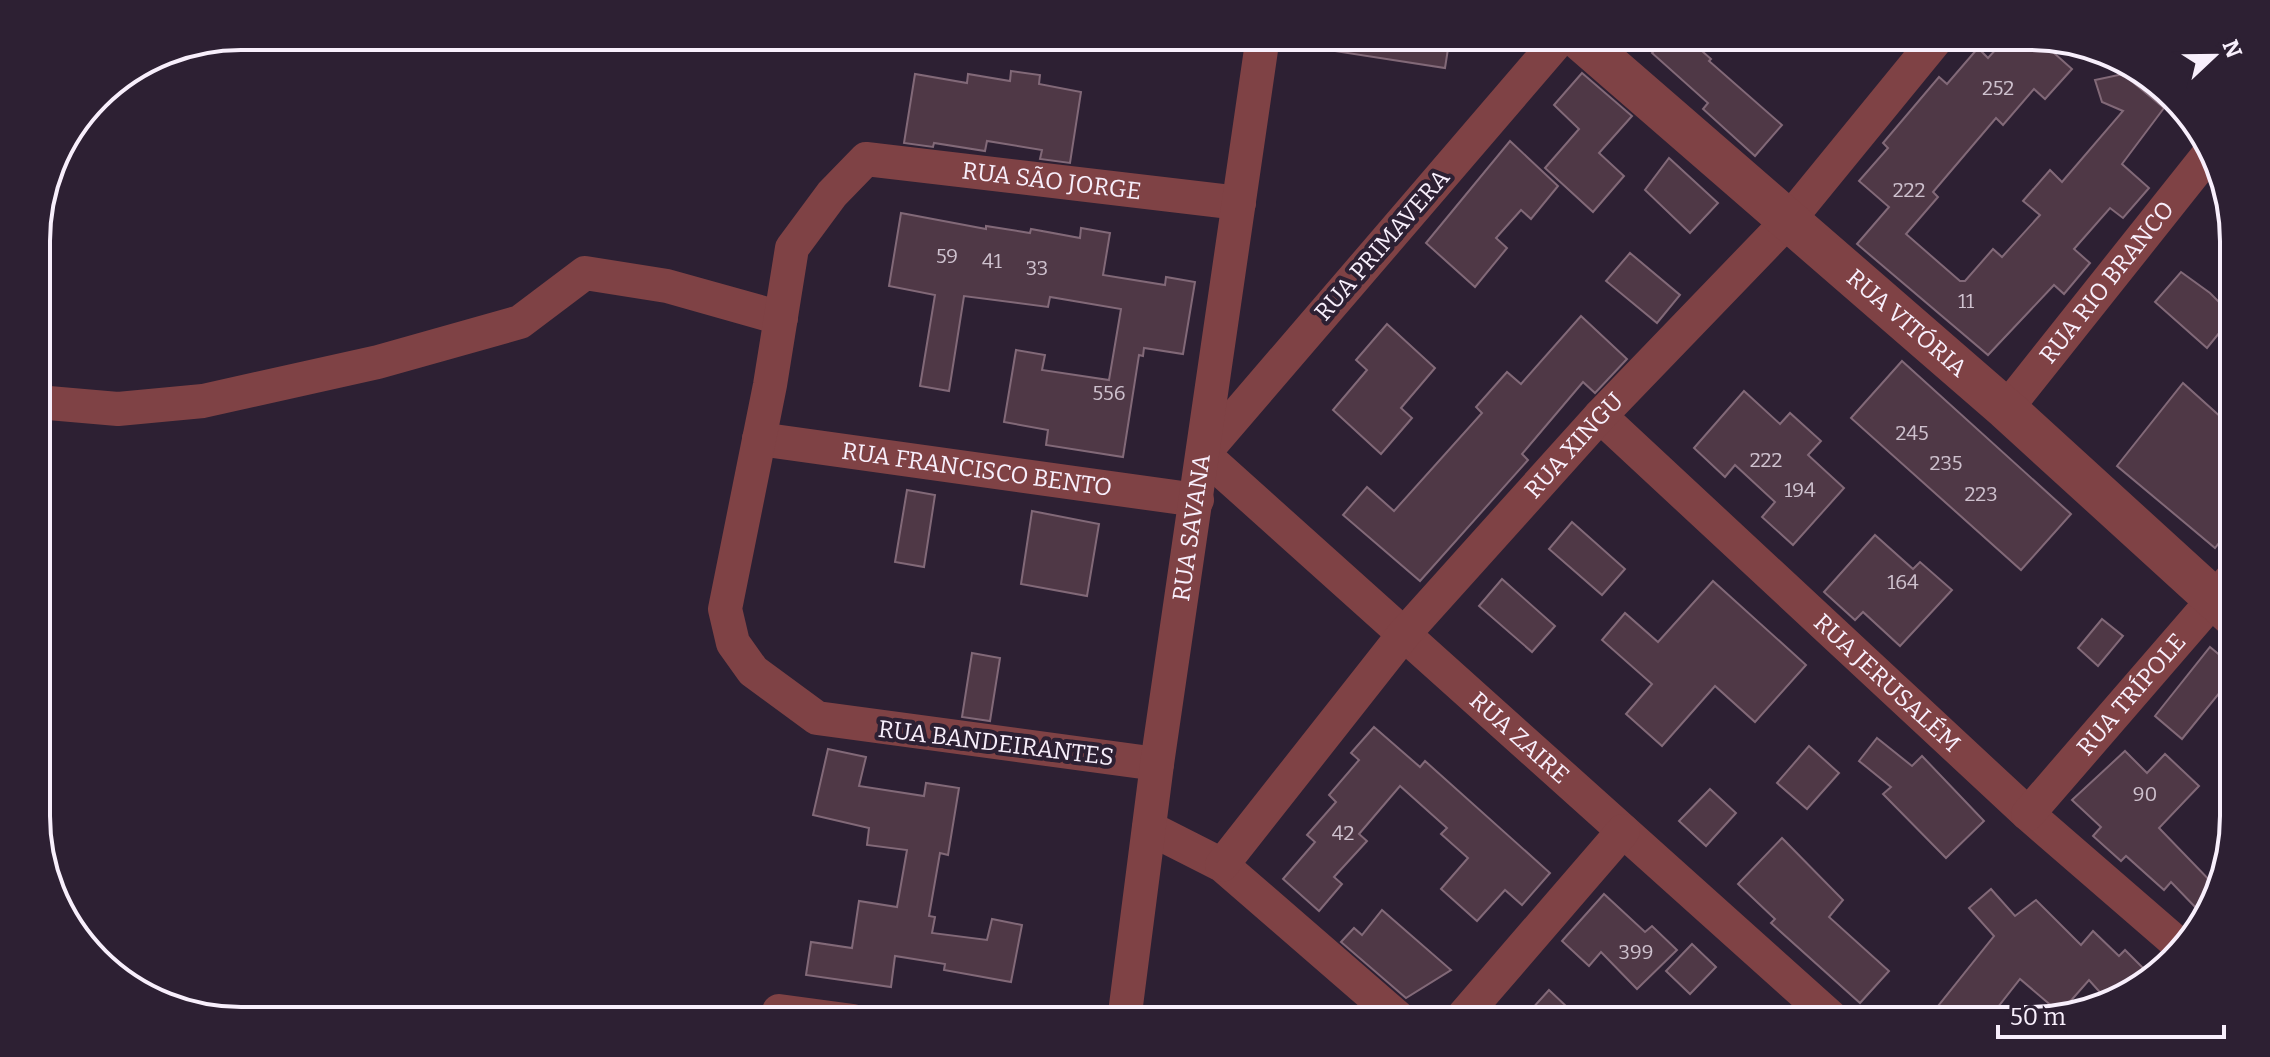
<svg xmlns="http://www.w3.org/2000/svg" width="2270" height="1057" font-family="Bitter,serif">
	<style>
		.building { fill: #4f3846; stroke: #826978; stroke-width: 2 }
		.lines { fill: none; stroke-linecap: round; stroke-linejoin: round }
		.minor { stroke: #7f4245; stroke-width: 34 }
		.tertiary { stroke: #7f4245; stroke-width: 42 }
		.labels { text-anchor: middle; stroke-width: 8; stroke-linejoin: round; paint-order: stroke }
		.number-label { font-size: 20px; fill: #cec1ce }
		.street-label { font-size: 24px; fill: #f8effc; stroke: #2d2033 }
		.rim { fill: none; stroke: #f8effc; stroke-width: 4 }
	</style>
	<rect width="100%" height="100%" fill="#2d2033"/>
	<!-- building -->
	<g class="building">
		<polygon points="1329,36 1450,36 1445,68 1328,50"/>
		<polygon points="1666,36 1685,36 1711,59 1709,61 1782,125 1755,156 1703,109 1708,103 1652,53"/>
		<polygon points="2008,36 2036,37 2072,69 2045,99 2034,89 2003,125 1996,118 1933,192 1938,197 1906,234 1960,281 1965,281 1993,249 2002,257 2040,215 2023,201 2050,170 2062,182 2123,111 2102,102 2095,80 2123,74 2164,108 2122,164 2149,188 2123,218 2110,208 2074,249 2090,263 2064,294 2054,285 1988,355 1857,244 1889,207 1859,181 1888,148 1883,143 1939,77 1947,84 1978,48 1988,58"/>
		<polygon points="1011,71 1040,75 1039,84 1081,92 1070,163 1040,159 1042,150 987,141 985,151 934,143 933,147 904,143 915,74 967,83 968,74 1010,81"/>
		<polygon points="1582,73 1632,116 1599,153 1624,176 1593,212 1545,168 1579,129 1554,105"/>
		<polygon points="1510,141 1558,186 1531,219 1521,210 1496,238 1507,248 1475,287 1426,243"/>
		<polygon points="1669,158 1718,203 1690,233 1645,190"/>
		<polygon points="901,213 986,229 986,226 1030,233 1031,229 1080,238 1081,228 1110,233 1103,275 1165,285 1166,277 1195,282 1183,354 1144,348 1143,356 1139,355 1123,457 1046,445 1048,430 1004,422 1016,350 1045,355 1042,370 1109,380 1121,309 1050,297 1048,307 964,296 949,391 920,386 935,295 889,286"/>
		<polygon points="1630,253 1680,295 1657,323 1606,281"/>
		<polygon points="2181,272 2210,293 2233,316 2207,348 2155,302"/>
		<polygon points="1581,316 1627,359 1595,393 1583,382 1522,454 1528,460 1420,581 1343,515 1367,487 1394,511 1482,413 1476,407 1507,372 1521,384"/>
		<polygon points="1387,324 1435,368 1401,408 1412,418 1381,454 1333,410 1367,370 1356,360"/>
		<polygon points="1902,361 2071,514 2021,570 1851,418"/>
		<polygon points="2183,383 2233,428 2233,525 2215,548 2117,466"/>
		<polygon points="1744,391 1780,424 1790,413 1821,441 1808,455 1844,488 1793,545 1762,517 1775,502 1735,465 1725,477 1694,448"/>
		<polygon points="907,490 935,495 924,567 895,562"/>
		<polygon points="1032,511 1099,524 1087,596 1021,584"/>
		<polygon points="1572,522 1625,569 1602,595 1549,549"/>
		<polygon points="1875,535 1913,569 1920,562 1952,590 1900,646 1863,612 1855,620 1824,592"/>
		<polygon points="1502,579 1555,626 1532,652 1479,606"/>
		<polygon points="1713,581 1806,665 1755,722 1715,686 1662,746 1626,714 1652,684 1602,640 1625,613 1658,642"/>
		<polygon points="2102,619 2123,636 2098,666 2078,648"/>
		<polygon points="2210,647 2234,667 2234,675 2182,739 2155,716"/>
		<polygon points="972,653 1000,658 990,721 962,717"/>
		<polygon points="1374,727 1420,767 1425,761 1550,873 1522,905 1505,890 1477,921 1441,889 1468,858 1441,834 1447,828 1400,786 1359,834 1367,841 1334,877 1342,884 1319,911 1283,879 1315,842 1307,835 1336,802 1329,795 1359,760 1351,753"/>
		<polygon points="1877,738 1912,766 1922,756 1984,821 1946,858 1883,794 1891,787 1859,761"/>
		<polygon points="1809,746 1839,773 1807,809 1777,783"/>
		<polygon points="828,749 866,757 859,786 924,796 926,783 959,788 948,855 940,853 929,916 935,917 932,933 987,940 992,919 1022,925 1011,982 944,970 945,964 895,956 891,987 806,975 811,942 852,948 859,901 897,907 907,850 867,845 869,828 813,815"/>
		<polygon points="2125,751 2147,773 2165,754 2199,786 2159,828 2219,890 2199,911 2171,882 2164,890 2126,856 2121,861 2093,836 2101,827 2072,800"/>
		<polygon points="1710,789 1736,813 1706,846 1679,821"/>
		<polygon points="1782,838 1843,900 1829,917 1889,971 1860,1003 1771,923 1775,919 1738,884"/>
		<polygon points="1991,889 2015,916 2036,900 2081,945 2093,931 2119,956 2125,950 2145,970 2119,994 2106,999 2089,980 2060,1013 2020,979 1987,1021 1926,1021 1994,936 1969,908"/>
		<polygon points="1604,894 1645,932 1652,926 1677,950 1637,989 1601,952 1589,966 1562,941"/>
		<polygon points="1382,910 1451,970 1406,998 1341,942 1354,928 1362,935"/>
		<polygon points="1692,944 1716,967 1690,994 1666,971"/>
		<polygon points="1549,990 1566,1006 1553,1021 1521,1021"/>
	</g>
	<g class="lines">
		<!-- minor -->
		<g class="minor">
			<path id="s1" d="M1562 36 1203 454 1835 1021"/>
			<polyline points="37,402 118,409 203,401 378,362 520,322 585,273 667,286 781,318"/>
			<path id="s2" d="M2006 409 2208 155"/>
			<path id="s3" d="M1600 416 2028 814 2178 944"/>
			<path id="s4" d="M759 439 1197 500"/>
			<path id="s5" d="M1157 764 817 718 753 671 733 643 725 609 770 385 792 248 832 194 866 159 1239 203"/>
			<path id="s6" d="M2028 814 2233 577"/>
			<polyline points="1149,828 1222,865 1402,1021"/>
			<path id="s7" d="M1222 865 1404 634 1600 416 1787 222 1939 36"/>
			<polyline points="779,1011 853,1021"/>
			<path id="s8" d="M1124 1021 1157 764 1263 36"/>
			<polyline points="1459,1021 1623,831"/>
		</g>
		<!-- tertiary -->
		<path class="tertiary" id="s9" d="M1576 36 2006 409 2233 616"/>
	</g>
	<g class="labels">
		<!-- number labels -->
		<g class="number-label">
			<text x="1998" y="95">252</text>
			<text x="1909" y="197">222</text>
			<text x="947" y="263">59</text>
			<text x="992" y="268">41</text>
			<text x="1037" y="275">33</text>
			<text x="1966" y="308">11</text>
			<text x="1109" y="400">556</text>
			<text x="1912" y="440">245</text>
			<text x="1766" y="467">222</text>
			<text x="1946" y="470">235</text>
			<text x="1800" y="497">194</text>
			<text x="1981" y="501">223</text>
			<text x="1903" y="589">164</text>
			<text x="2145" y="801">90</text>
			<text x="1343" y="840">42</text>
			<text x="1636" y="959">399</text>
		</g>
		<!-- street labels -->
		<g class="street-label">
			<text dy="8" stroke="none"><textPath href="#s5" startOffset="1162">RUA SÃO JORGE</textPath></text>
			<text transform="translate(1382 245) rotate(-49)" y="8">RUA PRIMAVERA</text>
			<text dy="8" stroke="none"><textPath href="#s2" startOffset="162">RUA RIO BRANCO</textPath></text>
			<text dy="8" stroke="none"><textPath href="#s9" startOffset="438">RUA VITÓRIA</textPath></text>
			<text dy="8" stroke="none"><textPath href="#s7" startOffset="548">RUA XINGU</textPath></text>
			<text dy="8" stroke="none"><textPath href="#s4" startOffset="220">RUA FRANCISCO BENTO</textPath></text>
			<text dy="8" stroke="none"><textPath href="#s8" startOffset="498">RUA SAVANA</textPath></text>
			<text dy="8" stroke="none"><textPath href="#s3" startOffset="392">RUA JERUSALÉM</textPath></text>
			<text dy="8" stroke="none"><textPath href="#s6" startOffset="158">RUA TRÍPOLE</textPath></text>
			<text dy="8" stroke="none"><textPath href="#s1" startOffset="976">RUA ZAIRE</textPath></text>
			<text transform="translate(996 743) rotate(7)" y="8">RUA BANDEIRANTES</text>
		</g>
	</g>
	<!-- crop -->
	<path d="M0 0H2270V1057H0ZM241 50H2029A191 191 0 0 1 2220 241V816A191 191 0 0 1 2029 1007H241A191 191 0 0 1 50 816V241A191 191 0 0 1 241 50Z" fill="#2d2033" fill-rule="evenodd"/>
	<path class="rim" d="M241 50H2029A191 191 0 0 1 2220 241V816A191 191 0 0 1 2029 1007H241A191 191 0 0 1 50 816V241A191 191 0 0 1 241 50Z"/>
	<!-- north arrow -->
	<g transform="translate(2214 56) rotate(68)" stroke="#2d2033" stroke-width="6" paint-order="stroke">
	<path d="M0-6L14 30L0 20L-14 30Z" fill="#f8effc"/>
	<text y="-12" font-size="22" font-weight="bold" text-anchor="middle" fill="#f8effc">N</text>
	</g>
	<!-- scale -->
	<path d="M1998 1025v12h226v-12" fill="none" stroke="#f8effc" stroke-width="4"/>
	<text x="2010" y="1025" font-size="24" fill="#f8effc" stroke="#2d2033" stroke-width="6" paint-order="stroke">50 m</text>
</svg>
